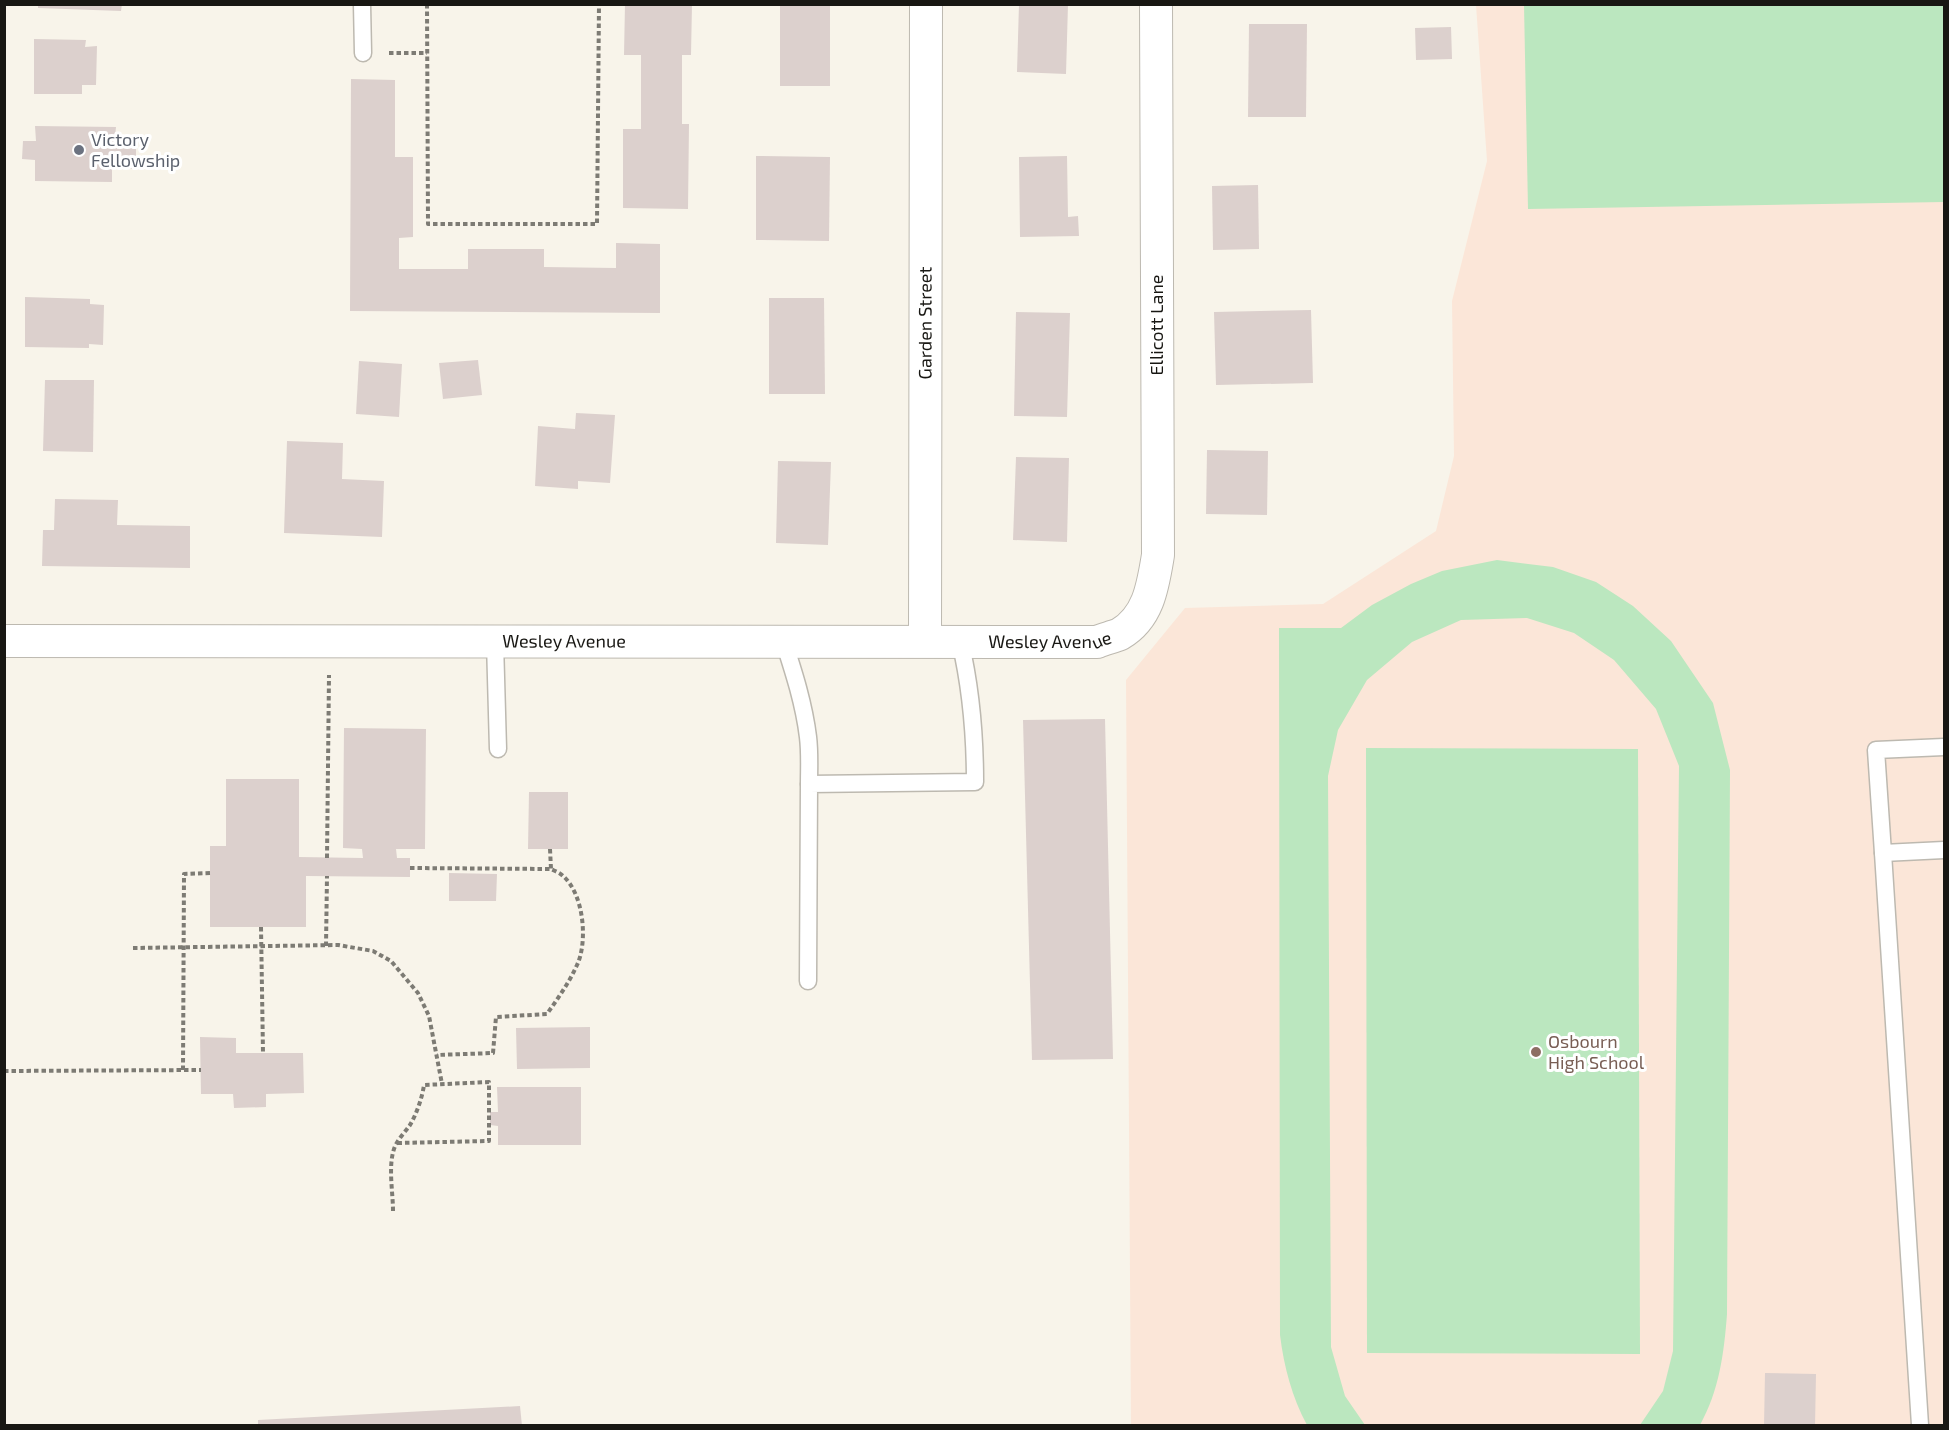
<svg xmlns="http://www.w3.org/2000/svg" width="1949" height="1430" font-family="'Exo 2',sans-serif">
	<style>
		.education { fill: #fbe6d8 }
		.green { fill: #bbe7bf }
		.building { fill: #dcd0cd }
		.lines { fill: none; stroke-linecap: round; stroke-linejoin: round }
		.lane-casing { stroke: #bdb9b0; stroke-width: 19 }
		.street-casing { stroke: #bdb9b0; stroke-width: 34 }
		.path { stroke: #7d7b74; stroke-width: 4; stroke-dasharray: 4.5 3; stroke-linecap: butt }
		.lane { stroke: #fff; stroke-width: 16 }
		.street { stroke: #fff; stroke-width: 32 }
		.worship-dot { fill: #6b7280; stroke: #fff; stroke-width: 2 }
		.education-dot { fill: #8d6e63; stroke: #fff; stroke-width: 2 }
		.labels { text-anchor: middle; stroke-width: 6; stroke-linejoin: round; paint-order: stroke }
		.worship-label { font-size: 18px; fill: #5b616d; stroke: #fff; text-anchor: start }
		.street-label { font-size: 18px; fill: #181713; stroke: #fff }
		.education-label { font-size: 18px; fill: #785e54; stroke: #fff; text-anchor: start }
	</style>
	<rect width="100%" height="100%" fill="#f8f4ea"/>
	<!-- education -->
	<polygon class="education" points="1476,5 1944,5 1944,1425 1131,1425 1126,680 1185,608 1323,604 1436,531 1454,456 1452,301 1487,161"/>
	<!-- green -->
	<g class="green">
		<polygon points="1524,5 1944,5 1944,202 1528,209"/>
		<path d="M1497 560 1553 567 1596 582 1633 606 1671 641 1713 703 1730 770 1727 1314C1724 1354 1719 1391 1700 1425H1640L1663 1391 1673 1351 1679 766 1656 709 1614 660 1574 633 1527 618 1461 620 1412 642 1367 680 1338 730 1328 776 1331 1347 1345 1396 1365 1425H1307C1292 1397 1284 1367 1280 1335L1279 628H1341L1372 605 1411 584 1442 571Z"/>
		<polygon points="1366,748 1638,749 1640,1354 1367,1353"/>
	</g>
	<!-- building -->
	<g class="building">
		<polygon points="38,4 122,4 121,11 38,8"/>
		<polygon points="625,4 692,4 691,55 682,55 682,124 689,124 688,209 623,208 623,129 641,129 641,55 624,55"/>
		<rect x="780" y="4" width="50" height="82"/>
		<polygon points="1019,4 1068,4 1066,74 1017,72"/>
		<polygon points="1249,24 1307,24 1306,117 1248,117"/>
		<polygon points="1451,27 1452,59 1416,60 1415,28"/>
		<polygon points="34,39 86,40 85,47 97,46 96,85 82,85 82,94 34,94"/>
		<polygon points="351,79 395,80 395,157 413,157 413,237 399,238 399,269 468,269 468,249 544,249 544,267 616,268 616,243 660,244 660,313 350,311"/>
		<polygon points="35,126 116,127 115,136 136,136 136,169 112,168 112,182 35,181 35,160 22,159 23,141 36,141"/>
		<polygon points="756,156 830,157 829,241 756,240"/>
		<polygon points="1067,156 1068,217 1078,216 1079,236 1020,237 1019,157"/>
		<polygon points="1258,185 1259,249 1213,250 1212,186"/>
		<polygon points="25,297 90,299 90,304 104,305 103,345 89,344 89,348 25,347"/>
		<polygon points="769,298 824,298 825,394 769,394"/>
		<polygon points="1311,310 1313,383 1216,385 1214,312"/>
		<polygon points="1016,312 1070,313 1067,417 1014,416"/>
		<polygon points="478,360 482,395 443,399 439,363"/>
		<polygon points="359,361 402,364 399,417 356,414"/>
		<polygon points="45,380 94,380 93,452 43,451"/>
		<polygon points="576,413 615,415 610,483 578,481 578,489 535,486 538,426 575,429"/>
		<polygon points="287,441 343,443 342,479 384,481 382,537 284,533"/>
		<polygon points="1207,450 1268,451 1267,515 1206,514"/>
		<polygon points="1016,457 1069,458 1067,542 1013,540"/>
		<polygon points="778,461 831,462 828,545 776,543"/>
		<polygon points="55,499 118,500 117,525 190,526 190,568 42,566 43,530 54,530"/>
		<polygon points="1105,719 1113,1059 1032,1060 1023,720"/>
		<polygon points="344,728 426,729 425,849 396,849 397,858 410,858 410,877 306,876 306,927 210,927 210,846 226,846 226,779 299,779 299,857 363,858 362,849 343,848"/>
		<polygon points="529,792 568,792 568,849 528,849"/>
		<polygon points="449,873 497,874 496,901 449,901"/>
		<polygon points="590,1027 590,1068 517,1069 516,1028"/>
		<polygon points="200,1037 236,1038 236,1053 303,1053 304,1093 266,1094 266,1107 234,1108 233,1094 201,1094"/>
		<polygon points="497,1087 581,1087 581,1145 498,1145 498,1126 490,1125 490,1112 498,1112"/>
		<polygon points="1765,1373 1816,1374 1815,1426 1764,1426"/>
		<polygon points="520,1406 522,1426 258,1426 258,1420"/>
	</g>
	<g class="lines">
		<defs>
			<g id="lane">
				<polyline points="362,4 363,53"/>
				<polyline points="495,642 498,749"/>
				<path d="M784 642C794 673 804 704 808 737 810 753 809 769 809 784"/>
				<polyline points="1944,747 1876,750 1883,853 1944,850"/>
				<polyline points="1883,853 1920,1425"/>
				<path d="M808 981 809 784 975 782C975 734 971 688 960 641"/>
			</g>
			<g id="street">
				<path id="s1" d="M4 641 1097 642C1104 639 1113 637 1120 634 1149 617 1153 585 1158 555L1156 4"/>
				<path id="s2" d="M925 641 926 4"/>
			</g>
		</defs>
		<!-- lane casing -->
		<use href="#lane" class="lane-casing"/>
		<!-- street casing -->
		<use href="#street" class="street-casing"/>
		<!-- path -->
		<g class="path">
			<polyline points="427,4 428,224 597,224 599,4"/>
			<polyline points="389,53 427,53"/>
			<polyline points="550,849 551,869"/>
			<polyline points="327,858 329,675"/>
			<path d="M410 868 551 869C555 871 560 873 563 876 584 894 588 942 577 965 569 983 558 998 547 1014L496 1017 493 1053 437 1055"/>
			<polyline points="261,927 263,1053"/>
			<polyline points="326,946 327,876"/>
			<polyline points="133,948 338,945 373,951 391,961 418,993 429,1016 442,1084"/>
			<polyline points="183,1070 184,874 210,873"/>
			<polyline points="4,1071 201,1070"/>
			<path d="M393 1211C393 1192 388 1167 394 1149 397 1140 405 1132 410 1125 417 1113 422 1098 424 1085L489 1082V1141L397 1143"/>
		</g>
		<!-- lane -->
		<use href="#lane" class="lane"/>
		<!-- street -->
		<use href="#street" class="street"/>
	</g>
	<!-- markers -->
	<circle class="worship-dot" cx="79" cy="150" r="6"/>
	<circle class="education-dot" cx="1536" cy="1052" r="6"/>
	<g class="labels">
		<!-- worship labels -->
		<g class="worship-label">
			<text x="91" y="146">Victory<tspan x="91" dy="21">Fellowship</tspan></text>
		</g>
		<!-- street labels -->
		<g class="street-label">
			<text dy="6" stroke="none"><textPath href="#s2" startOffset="318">Garden Street</textPath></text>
			<text transform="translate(1157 325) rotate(-90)" y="6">Ellicott Lane</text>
			<text dy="6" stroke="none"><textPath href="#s1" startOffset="1046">Wesley Avenue</textPath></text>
			<text dy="6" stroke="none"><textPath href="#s1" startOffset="560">Wesley Avenue</textPath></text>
		</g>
		<!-- education labels -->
		<g class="education-label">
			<text x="1548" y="1048">Osbourn<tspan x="1548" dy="21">High School</tspan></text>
		</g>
	</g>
	<!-- border -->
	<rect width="1949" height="1430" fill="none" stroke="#181713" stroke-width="12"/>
</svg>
